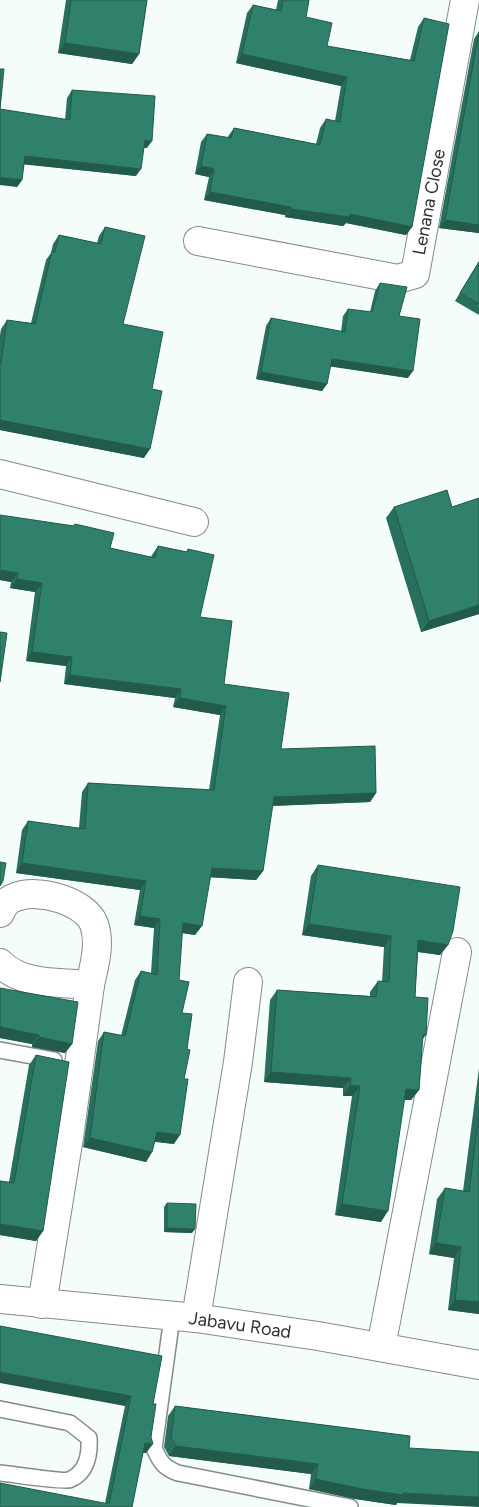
<svg xmlns="http://www.w3.org/2000/svg" width="479" height="1507" font-family="Figtree,sans-serif">
	<style>
		.lines { fill: none; stroke-linecap: round; stroke-linejoin: round }
		.lane-casing { stroke: #838b88; stroke-width: 18 }
		.street-casing { stroke: #838b88; stroke-width: 30 }
		.lane { stroke: #fff; stroke-width: 15 }
		.street { stroke: #fff; stroke-width: 28 }
		.wall { fill: #296f5d }
		.shaded-wall { fill: #225a4c }
		.building { fill: #30816c; stroke: #225a4c }
		.labels { text-anchor: middle; stroke-width: 5; stroke-linejoin: round; paint-order: stroke }
		.street-label { font-size: 18px; fill: #2e3130; stroke: #fff }
	</style>
	<rect width="100%" height="100%" fill="#f5fdfa"/>
	<g class="lines">
		<defs>
			<g id="lane">
				<polyline points="0,1050 54,1060"/>
				<path d="M172 1317 154 1448C160 1462 164 1468 178 1473L350 1507"/>
				<path d="M0 1409 70 1423 89 1438C90 1455 87 1473 69 1480 63 1482 11 1474 0 1473"/>
			</g>
			<g id="street">
				<polyline points="198,241 398,279 415,274 465,0"/>
				<polyline points="0,474 194,522"/>
				<path d="M0 913C3 906 8 899 16 897 38 888 85 901 94 924 101 944 94 966 90 985 61 982 22 986 0 963"/>
				<polyline points="0,1299 196,1318 318,1336 479,1365"/>
				<polyline points="42,1304 69,1137 90,985"/>
				<polyline points="196,1318 238,1062 248,982"/>
				<polyline points="381,1347 457,952"/>
			</g>
		</defs>
		<!-- lane casing -->
		<use href="#lane" class="lane-casing"/>
		<!-- street casing -->
		<use href="#street" class="street-casing"/>
		<!-- lane -->
		<use href="#lane" class="lane"/>
		<!-- street -->
		<use href="#street" class="street"/>
	</g>
	<!-- wall -->
	<g class="wall">
		<polygon points="66,0 147,0 139,54 132,64 58,53"/>
		<polygon points="278,0 309,0 306,17 327,46 410,60 418,27 424,18 412,227 406,235 346,223 343,226 285,217 285,215 204,200 209,177 195,174 201,142 207,134 227,138 234,128 316,144 320,128 326,119 335,121 341,86 236,63 247,13 253,5 276,10"/>
		<polygon points="479,31 479,233 439,228 474,39"/>
		<polygon points="72,90 147,148 144,148 136,176 24,164 22,180 17,187 0,109 65,120 67,98"/>
		<polygon points="105,227 123,324 152,389 144,458 0,430 0,335 1,329 7,320 31,323 46,260 51,253 53,244 59,235 97,243 99,236"/>
		<polygon points="479,261 479,315 455,301"/>
		<polygon points="380,283 399,316 408,378 330,366 327,384 322,391 256,379 266,326 271,318 341,332 343,316 348,309 370,312 375,291"/>
		<polygon points="479,498 479,614 421,632 386,518 394,507 452,507"/>
		<polygon points="75,524 110,548 151,557 152,555 158,546 186,552 188,549 200,617 224,684 281,749 376,793 370,802 272,806 263,871 256,880 210,877 195,935 182,933 179,980 182,1013 184,1079 174,1144 155,1142 152,1152 146,1162 83,1147 98,1041 104,1032 121,1036 135,980 141,971 151,973 154,928 134,925 140,890 16,873 22,830 28,821 79,828 82,792 88,783 209,790 220,715 173,707 175,698 64,684 66,666 26,661 35,592 10,588 11,582 0,580 73,526"/>
		<polygon points="318,865 448,945 440,955 418,952 415,997 426,1035 422,1040 419,1090 411,1100 404,1100 381,1222 335,1215 352,1096 343,1096 343,1088 264,1082 270,1000 277,990 370,996 370,992 378,981 382,982 384,947 302,935 311,876"/>
		<polygon points="0,988 72,1044 65,1053 32,1047 32,1044 0,1038"/>
		<polygon points="36,1055 43,1231 36,1241 0,1235 0,1181 9,1182 29,1065"/>
		<polygon points="479,1068 479,1314 448,1310 454,1258 429,1254 437,1199 445,1188 463,1191"/>
		<polygon points="167,1203 192,1233 164,1232 164,1207"/>
		<polygon points="0,1326 153,1404 146,1453 143,1453 132,1507 105,1503 125,1406"/>
		<polygon points="175,1406 410,1436 397,1503 396,1505 355,1499 309,1489 311,1474 169,1456 164,1447 168,1416"/>
	</g>
	<!-- shaded-wall -->
	<g class="shaded-wall">
		<polygon points="65,43 139,54 132,64 58,53"/>
		<polygon points="242,54 347,77 341,86 236,63"/>
		<polygon points="145,140 152,141 147,148 140,148"/>
		<polygon points="25,156 141,169 136,176 20,164"/>
		<polygon points="201,166 214,169 209,177 195,174"/>
		<polygon points="0,177 22,180 17,187 0,185"/>
		<polygon points="210,192 291,207 285,215 204,200"/>
		<polygon points="291,209 350,214 412,227 406,235 346,223 343,226 285,217"/>
		<polygon points="445,220 479,225 479,233 439,228"/>
		<polygon points="332,359 413,371 408,378 327,366"/>
		<polygon points="261,372 327,384 322,391 256,379"/>
		<polygon points="0,420 150,449 144,458 0,430"/>
		<polygon points="0,570 18,573 11,582 0,580"/>
		<polygon points="17,579 42,583 35,592 10,588"/>
		<polygon points="479,605 479,614 421,632 429,621"/>
		<polygon points="32,652 72,657 66,666 26,661"/>
		<polygon points="70,675 181,689 175,698 64,684"/>
		<polygon points="180,698 226,706 220,715 173,707"/>
		<polygon points="376,793 370,802 267,806 274,797"/>
		<polygon points="22,863 146,881 140,890 16,873"/>
		<polygon points="212,868 263,871 256,880 205,877"/>
		<polygon points="140,916 160,919 154,928 134,925"/>
		<polygon points="183,923 202,926 195,935 176,932"/>
		<polygon points="309,924 391,936 384,947 302,935"/>
		<polygon points="418,940 448,945 440,955 411,951"/>
		<polygon points="0,1027 39,1035 32,1044 0,1038"/>
		<polygon points="39,1037 72,1044 65,1053 32,1047"/>
		<polygon points="271,1072 351,1078 343,1088 264,1082"/>
		<polygon points="350,1085 360,1086 352,1096 343,1096"/>
		<polygon points="406,1089 419,1090 411,1100 398,1099"/>
		<polygon points="157,1132 180,1135 174,1144 151,1141"/>
		<polygon points="90,1138 152,1152 146,1162 83,1147"/>
		<polygon points="342,1204 388,1211 381,1222 335,1215"/>
		<polygon points="0,1224 43,1231 36,1241 0,1235"/>
		<polygon points="167,1228 195,1229 192,1233 164,1232"/>
		<polygon points="436,1243 461,1247 454,1258 429,1254"/>
		<polygon points="455,1300 479,1302 479,1314 448,1310"/>
		<polygon points="0,1372 131,1396 125,1406 0,1383"/>
		<polygon points="145,1443 153,1444 146,1453 139,1452"/>
		<polygon points="176,1446 318,1464 311,1474 169,1456"/>
		<polygon points="316,1479 403,1493 479,1497 479,1507 397,1503 396,1505 355,1499 309,1489"/>
	</g>
	<!-- building -->
	<g class="building">
		<polygon points="71,0 147,0 139,54 65,43"/>
		<polygon points="283,0 309,0 306,17 332,23 327,46 414,61 424,18 449,24 412,227 350,214 349,217 291,209 291,207 210,192 214,169 201,166 207,134 231,138 234,128 320,145 326,119 340,122 347,77 242,54 253,5 281,11"/>
		<polygon points="479,32 479,225 445,220"/>
		<polygon points="0,69 4,69 0,109 70,120 72,90 155,96 152,141 145,140 141,169 25,156 22,180 0,177"/>
		<polygon points="105,227 145,236 123,324 163,332 152,389 162,391 150,449 0,420 0,363 1,363 7,320 35,324 52,251 55,252 59,235 101,244"/>
		<polygon points="479,262 479,304 460,293"/>
		<polygon points="380,283 407,287 399,316 420,319 413,371 332,359 327,384 261,372 271,318 345,332 348,309 372,312"/>
		<polygon points="447,490 452,507 479,498 479,605 429,621 394,507"/>
		<polygon points="0,515 74,526 75,524 114,533 110,548 155,558 158,546 187,552 188,549 214,555 200,617 232,621 224,684 289,693 281,749 375,746 376,793 274,797 263,871 212,868 202,926 183,923 179,980 189,982 182,1013 192,1014 187,1049 190,1050 184,1079 188,1079 180,1135 157,1132 152,1152 90,1138 104,1032 125,1036 141,971 157,975 160,919 140,916 146,881 22,863 28,821 85,829 88,783 214,790 226,706 180,698 181,689 70,675 72,657 32,652 42,583 17,579 18,573 0,570"/>
		<polygon points="0,632 7,633 0,682"/>
		<polygon points="0,862 6,863 3,881 0,886"/>
		<polygon points="318,865 460,887 453,931 448,945 418,940 415,997 428,998 426,1035 423,1035 419,1090 406,1089 388,1211 342,1204 360,1086 350,1085 351,1078 271,1072 277,990 376,997 378,981 389,982 391,936 309,924"/>
		<polygon points="0,988 78,1002 72,1044 39,1037 39,1035 0,1027"/>
		<polygon points="36,1055 69,1062 43,1231 0,1224 0,1181 14,1183"/>
		<polygon points="479,1114 479,1302 455,1300 461,1247 436,1243 445,1188 469,1192"/>
		<polygon points="167,1203 196,1204 195,1229 167,1228"/>
		<polygon points="0,1326 162,1356 153,1404 156,1404 151,1437 153,1444 145,1443 132,1507 0,1507 0,1483 109,1504 131,1396 0,1372"/>
		<polygon points="175,1406 410,1436 409,1448 479,1452 479,1497 403,1493 403,1495 362,1489 316,1479 318,1464 176,1446 171,1437"/>
	</g>
	<g class="labels">
		<!-- street labels -->
		<g class="street-label">
			<text transform="translate(429 202) rotate(-79)" y="6">Lenana Close</text>
			<text transform="translate(240 1325) rotate(8)" y="6">Jabavu Road</text>
		</g>
	</g>
</svg>
